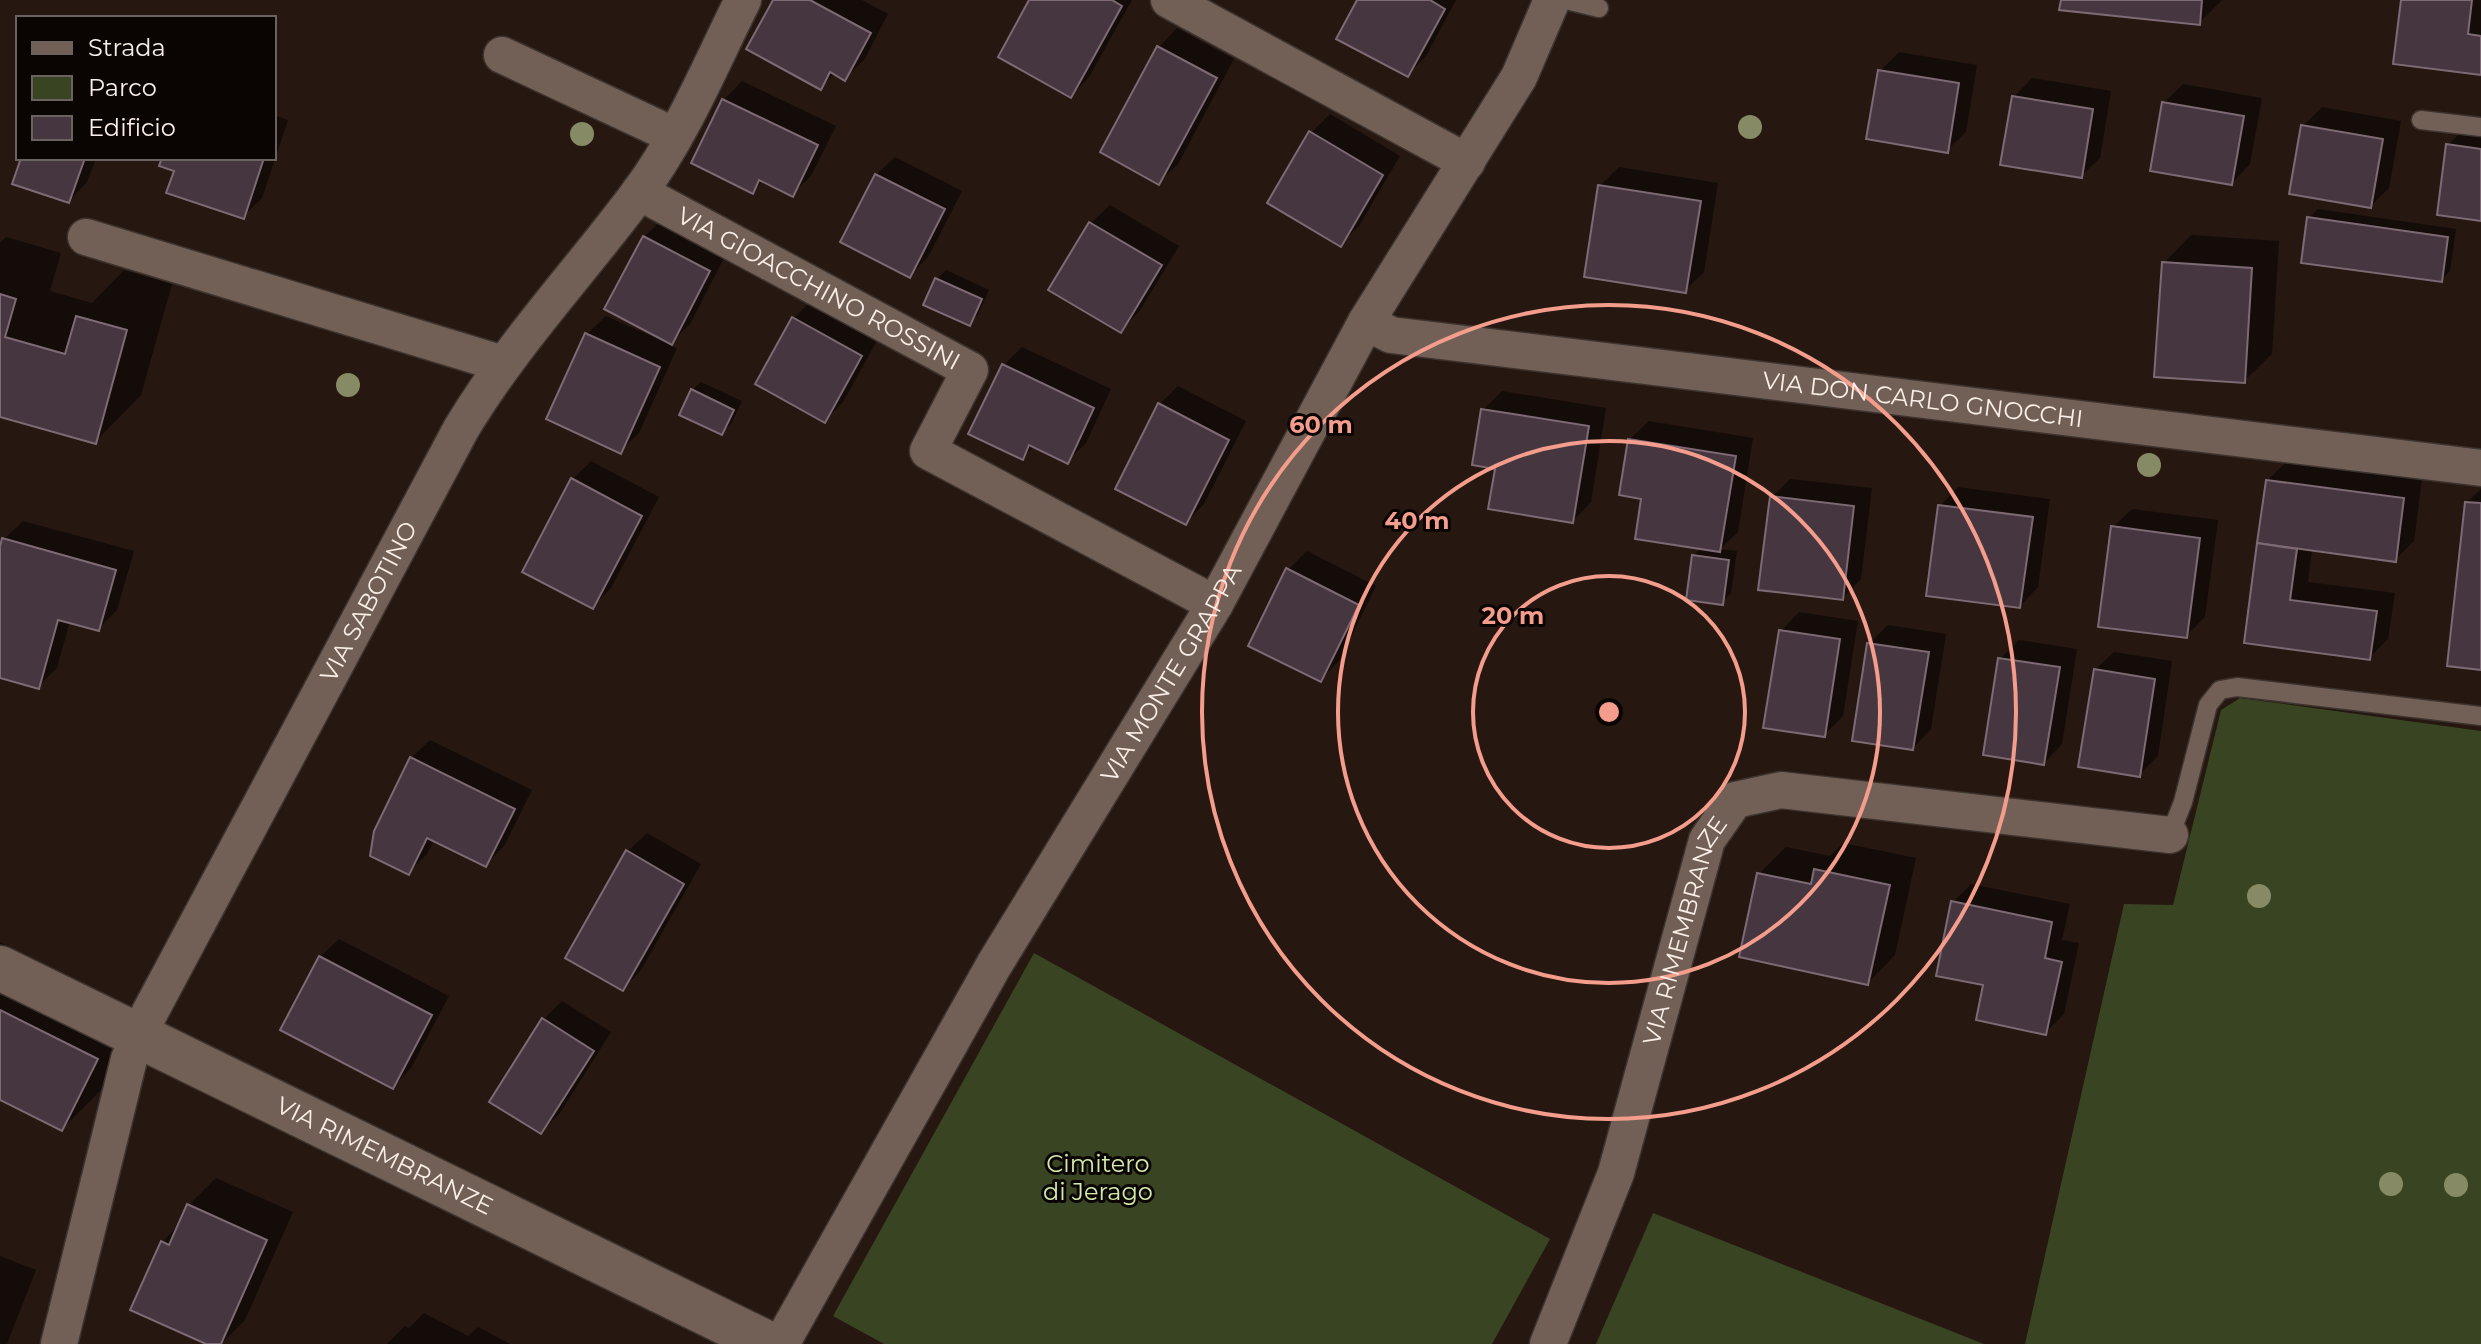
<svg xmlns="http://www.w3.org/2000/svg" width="2481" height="1344" font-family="Montserrat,sans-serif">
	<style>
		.green { fill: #394422 }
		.shadow { fill: #0007 }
		.building { fill: #46363f; stroke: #7d6a74; stroke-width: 2 }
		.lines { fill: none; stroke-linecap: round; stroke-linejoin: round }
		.service-casing { stroke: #3d332f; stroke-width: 21 }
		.minor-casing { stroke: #3d332f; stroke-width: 39 }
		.tertiary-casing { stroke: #3d332f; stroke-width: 47 }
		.service { stroke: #726056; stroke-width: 18 }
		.minor { stroke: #726056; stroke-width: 36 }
		.tertiary { stroke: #726056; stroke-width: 44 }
		.tree { fill: #868b65 }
		.ring { fill: none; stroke: #f49d8c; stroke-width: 4 }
		.labels { text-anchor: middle; stroke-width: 6; stroke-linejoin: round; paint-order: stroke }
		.street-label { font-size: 24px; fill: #f9eee8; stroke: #0a0503 }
		.park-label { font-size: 24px; fill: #d4eaaa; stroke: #0a0503 }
		.centre { fill: #f49d8c; stroke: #0a0503; stroke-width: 4 }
		.ring-label { font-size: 24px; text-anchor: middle; font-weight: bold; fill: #f49d8c; stroke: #0a0503; stroke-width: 6; stroke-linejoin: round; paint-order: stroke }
	</style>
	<rect width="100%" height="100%" fill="#261710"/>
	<!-- green -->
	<g class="green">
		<polygon points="2240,698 2481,731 2481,1344 2025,1344 2124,904 2173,905 2221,710"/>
		<polygon points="1034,953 1550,1239 1492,1344 884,1344 833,1316"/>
		<polygon points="1653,1213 1984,1344 1596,1344"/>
	</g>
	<!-- shadow -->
	<g class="shadow">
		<polygon points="776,0 862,0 888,14 864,60 845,78 835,73 820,88"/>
		<polygon points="1032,0 1132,0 1089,77 1071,96"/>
		<polygon points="1359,0 1456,0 1426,56 1407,75"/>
		<polygon points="2063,0 2222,0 2199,23"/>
		<polygon points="2403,0 2481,0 2481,73"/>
		<polygon points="1177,28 1234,59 1178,164 1159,182 1102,152 1159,47"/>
		<polygon points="1899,52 1977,65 1966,132 1947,150 1880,71"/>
		<polygon points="2032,78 2111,91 2100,158 2081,176 2014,97"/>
		<polygon points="742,81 836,126 811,176 792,194 764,180 752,192 724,100"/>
		<polygon points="2183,84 2262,98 2250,164 2232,183 2164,103"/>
		<polygon points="2322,107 2401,121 2389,188 2371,206 2303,126"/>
		<polygon points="1330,114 1400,156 1359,226 1340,244 1311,133"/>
		<polygon points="274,115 288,120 262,198 243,216 164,158 274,158"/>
		<polygon points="2467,126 2481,128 2481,219 2448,145"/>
		<polygon points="895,157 962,191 928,257 910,275 876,175"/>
		<polygon points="23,158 96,158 87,182 69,201"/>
		<polygon points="1619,167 1718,183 1704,272 1685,290 1600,186"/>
		<polygon points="1110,205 1179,246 1139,312 1120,331 1051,289 1091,223"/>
		<polygon points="2318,209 2456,229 2450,271 2441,280 2309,218"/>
		<polygon points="663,219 727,252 690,324 669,345 677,348 639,433 620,451 587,334 606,316 667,343 668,340 644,237"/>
		<polygon points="2191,235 2279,241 2272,354 2244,381 2164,263"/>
		<polygon points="6,237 61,253 50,291 92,303 124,270 172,284 141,395 95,442 0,415 0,243"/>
		<polygon points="946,270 989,290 978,315 969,324 937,279"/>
		<polygon points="812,300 879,337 843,402 825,421 794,318"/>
		<polygon points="1022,347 1111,389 1086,443 1067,461 1034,446 1023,457 1004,365"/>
		<polygon points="701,382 742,401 731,424 722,433 692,390"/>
		<polygon points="1178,386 1246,421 1204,504 1186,523 1160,404"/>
		<polygon points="1502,391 1606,408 1591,502 1573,521 1497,468 1483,410"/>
		<polygon points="1649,421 1753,438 1738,532 1720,549 1737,551 1731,593 1722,602 1693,556 1702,547 1643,497 1630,439"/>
		<polygon points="591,461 659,497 611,588 592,607 573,479"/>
		<polygon points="2286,462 2422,479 2414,541 2396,559 2312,549 2308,582 2395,593 2388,639 2369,658 2246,642 2267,481"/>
		<polygon points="1790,479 1872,488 1861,579 1842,598 1772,497"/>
		<polygon points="1958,487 2050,499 2038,587 2020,606 1940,506"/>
		<polygon points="2481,489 2481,668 2467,502"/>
		<polygon points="2132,509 2218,520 2205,617 2186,636 2113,527"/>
		<polygon points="23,521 134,551 117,610 98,629 70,621 57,668 38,686 0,676 0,554 4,539"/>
		<polygon points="1307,551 1376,586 1339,661 1320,680 1288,570"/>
		<polygon points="1799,612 1858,621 1843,716 1824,735 1781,631"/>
		<polygon points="1888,625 1946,634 1931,729 1913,748 1869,644"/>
		<polygon points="2019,640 2077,649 2062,744 2044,763 2000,659"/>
		<polygon points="2114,652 2172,661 2158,756 2139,775 2095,670"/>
		<polygon points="430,740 532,790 504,846 486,865 434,840 427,854 409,872 411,758"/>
		<polygon points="647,833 701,864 641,970 623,988 628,851"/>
		<polygon points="1843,843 1916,858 1895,955 1868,983 1759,874 1786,847 1830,856"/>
		<polygon points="1971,884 2070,904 2062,940 2079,943 2064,1014 2046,1032 1985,984 1953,902"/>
		<polygon points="339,939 449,996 411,1068 393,1087 320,957"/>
		<polygon points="0,942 143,1013 108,1083 62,1129 0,1098"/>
		<polygon points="562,1001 611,1032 560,1113 541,1132 543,1020"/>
		<polygon points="216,1178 293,1212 245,1320 221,1344 211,1344 162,1242 180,1224 189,1205"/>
		<polygon points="0,1256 36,1270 7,1344 0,1344"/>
		<polygon points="424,1313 468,1336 478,1327 510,1344 387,1344 405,1326 409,1328"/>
	</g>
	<!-- building -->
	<g class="building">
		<polygon points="773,0 810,0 871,33 845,81 830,72 821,90 746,49"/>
		<polygon points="1029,0 1112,0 1122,6 1071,98 998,57"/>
		<polygon points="1357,0 1430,0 1445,9 1408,77 1336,39"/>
		<polygon points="2061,0 2202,0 2200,25 2059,10"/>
		<polygon points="2401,0 2472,0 2468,34 2481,36 2481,75 2393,64"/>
		<polygon points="1157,46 1217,78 1159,185 1100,152"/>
		<polygon points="1878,70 1959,83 1948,153 1866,139"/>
		<polygon points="2012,96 2093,109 2082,178 2000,165"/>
		<polygon points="722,99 818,145 793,197 759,180 753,194 691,163"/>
		<polygon points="2162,102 2244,116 2232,185 2150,171"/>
		<polygon points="2301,125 2383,139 2371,208 2289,194"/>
		<polygon points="1309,131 1383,175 1341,247 1267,203"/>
		<polygon points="2446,144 2481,149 2481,221 2437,215"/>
		<polygon points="21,158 85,158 69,203 12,184"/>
		<polygon points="162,158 264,158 244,219 166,193 174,171 159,166"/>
		<polygon points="875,174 945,209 910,278 840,242"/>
		<polygon points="1598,185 1701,201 1686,293 1584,277"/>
		<polygon points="2307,217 2448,237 2442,282 2301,263"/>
		<polygon points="1089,222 1162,265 1121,333 1048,290"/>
		<polygon points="643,236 710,271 672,345 604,309"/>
		<polygon points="2162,262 2252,268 2245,383 2154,377"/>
		<polygon points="935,278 982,299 970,326 923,305"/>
		<polygon points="0,294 16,299 5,337 65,354 76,316 127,330 96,444 0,417"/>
		<polygon points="792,317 862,356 825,423 755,384"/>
		<polygon points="585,333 660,367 621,454 546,419"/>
		<polygon points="1002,364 1094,408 1068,464 1029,445 1023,460 968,434"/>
		<polygon points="691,389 734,410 722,435 679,415"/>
		<polygon points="1158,403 1229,440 1186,525 1115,489"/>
		<polygon points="1481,409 1589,426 1573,523 1488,509 1495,469 1472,465"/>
		<polygon points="1628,439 1736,456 1720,552 1635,539 1641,499 1619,495"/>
		<polygon points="571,478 642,516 593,609 522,572"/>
		<polygon points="2266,480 2404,498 2396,562 2257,543"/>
		<polygon points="1770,496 1854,506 1843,600 1758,590"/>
		<polygon points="2465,502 2481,503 2481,670 2447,666"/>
		<polygon points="1938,505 2033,517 2020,608 1926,596"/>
		<polygon points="2111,526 2200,538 2187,638 2098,627"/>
		<polygon points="2,538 116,570 99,631 58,620 39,689 0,678 0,547"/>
		<polygon points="2257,543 2297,549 2290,600 2377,611 2370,660 2244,643"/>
		<polygon points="1692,555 1729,560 1723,605 1686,600"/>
		<polygon points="1286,568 1359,605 1321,682 1248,646"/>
		<polygon points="1779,630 1840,639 1825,737 1763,728"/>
		<polygon points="1867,643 1929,652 1913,750 1852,741"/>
		<polygon points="1998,658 2060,667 2044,765 1983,755"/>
		<polygon points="2094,669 2155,679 2140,777 2078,767"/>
		<polygon points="410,757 515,809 486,867 427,838 409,875 370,856 374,831"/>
		<polygon points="626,850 684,884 623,991 565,958"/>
		<polygon points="1814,869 1890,885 1868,985 1739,957 1757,873 1811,884"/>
		<polygon points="1951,901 2052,922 2045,958 2062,962 2046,1035 1976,1020 1983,985 1936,976"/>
		<polygon points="319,956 432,1015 393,1089 280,1030"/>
		<polygon points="0,1010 98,1059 62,1131 0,1100"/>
		<polygon points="542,1018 594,1051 541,1134 489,1102"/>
		<polygon points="187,1204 267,1240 221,1344 206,1344 130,1310 161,1241 169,1245"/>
	</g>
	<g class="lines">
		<defs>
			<g id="service">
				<polyline points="1566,0 1599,8"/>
				<polyline points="2421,120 2481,127"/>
				<polyline points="2170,835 2183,802 2208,705 2220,690 2237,687 2481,716"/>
			</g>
			<g id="minor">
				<polyline points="1169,0 1467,162"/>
				<polyline points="502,55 675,136"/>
				<path id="s1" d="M639 192 970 370 928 451 1215 604"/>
				<polyline points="86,237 503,364"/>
				<path id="s2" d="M1366 322 1391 335 2481 468"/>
				<path id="s3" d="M59 1344 129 1059 149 1014 461 429C512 344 579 273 638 194 682 135 710 66 743 0"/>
				<path id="s4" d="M781 1344 994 965 1215 604 1366 322 1519 77 1552 0"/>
				<path id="s5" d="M1548 1344 1616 1173 1707 840 1735 800 1781 790 2170 835"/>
			</g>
			<g id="tertiary">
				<path id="s6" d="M0 968 769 1344"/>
			</g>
		</defs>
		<!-- service casing -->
		<use href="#service" class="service-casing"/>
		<!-- minor casing -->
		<use href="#minor" class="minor-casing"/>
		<!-- tertiary casing -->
		<use href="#tertiary" class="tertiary-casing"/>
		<!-- service -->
		<use href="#service" class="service"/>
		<!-- minor -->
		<use href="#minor" class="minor"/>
		<!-- tertiary -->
		<use href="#tertiary" class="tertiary"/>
	</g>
	<!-- trees -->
	<g class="tree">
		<circle cx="1750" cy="127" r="12"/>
		<circle cx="582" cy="134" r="12"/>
		<circle cx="348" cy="385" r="12"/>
		<circle cx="2149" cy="465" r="12"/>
		<circle cx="2259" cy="896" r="12"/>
		<circle cx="2391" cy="1184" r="12"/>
		<circle cx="2456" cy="1185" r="12"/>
	</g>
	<!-- distance rings -->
	<g class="ring">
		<circle cx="1609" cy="712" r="136"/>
		<circle cx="1609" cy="712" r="271"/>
		<circle cx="1609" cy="712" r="407"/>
	</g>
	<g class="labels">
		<!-- street labels -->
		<g class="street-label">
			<text dy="8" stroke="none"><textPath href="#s1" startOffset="204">VIA GIOACCHINO ROSSINI</textPath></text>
			<text dy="8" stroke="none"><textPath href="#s2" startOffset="564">VIA DON CARLO GNOCCHI</textPath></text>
			<text dy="8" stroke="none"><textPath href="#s3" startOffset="810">VIA SABOTINO</textPath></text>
			<text dy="8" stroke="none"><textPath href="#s4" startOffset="776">VIA MONTE GRAPPA</textPath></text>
			<text dy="8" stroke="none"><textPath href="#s5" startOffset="436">VIA RIMEMBRANZE</textPath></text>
			<text dy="8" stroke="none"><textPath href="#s6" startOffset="428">VIA RIMEMBRANZE</textPath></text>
		</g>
		<!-- park labels -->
		<g class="park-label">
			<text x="1098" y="1172">Cimitero<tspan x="1098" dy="28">di Jerago</tspan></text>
		</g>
	</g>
	<circle cx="1609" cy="712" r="12" class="centre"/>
	<g class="ring-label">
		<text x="1321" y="433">60 m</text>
		<text x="1417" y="529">40 m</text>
		<text x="1513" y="624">20 m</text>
	</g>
	<!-- legend -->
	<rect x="16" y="16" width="260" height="144" fill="#0a0503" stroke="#6a625f" stroke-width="2"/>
	<rect x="32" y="42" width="40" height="12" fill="#726056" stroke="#6a625f" stroke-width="2"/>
	<text x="88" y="56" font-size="24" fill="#f9eee8">Strada</text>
	<rect x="32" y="76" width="40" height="24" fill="#394422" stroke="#6a625f" stroke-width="2"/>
	<text x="88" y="96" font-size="24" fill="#f9eee8">Parco</text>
	<rect x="32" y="116" width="40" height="24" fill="#46363f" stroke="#6a625f" stroke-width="2"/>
	<text x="88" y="136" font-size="24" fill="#f9eee8">Edificio</text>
</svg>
